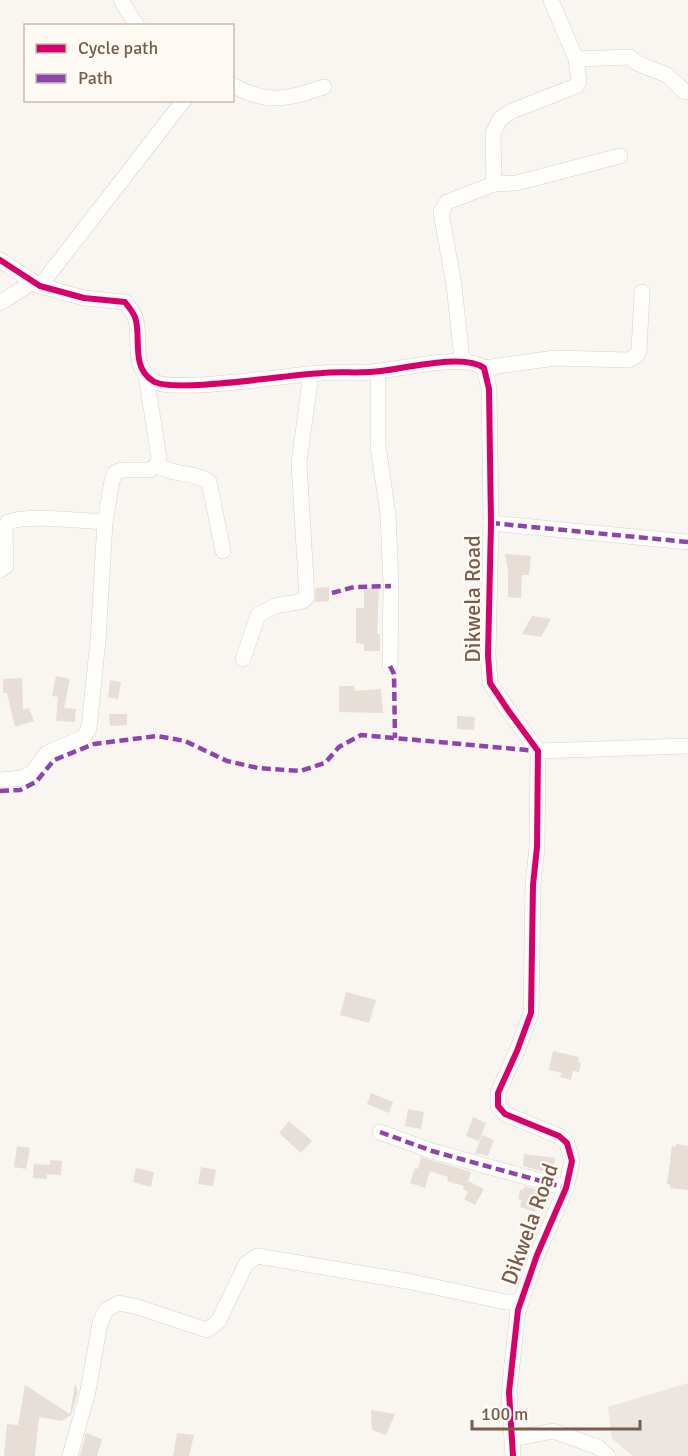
<svg xmlns="http://www.w3.org/2000/svg" width="688" height="1456" font-family="Signika,sans-serif">
	<style>
		.industrial { fill: #ede5e0 }
		.building { fill: #e6ded7 }
		.lines { fill: none; stroke-linecap: round; stroke-linejoin: round }
		.minor-casing { stroke: #d7d1cb; stroke-width: 16 }
		.minor { stroke: #fefefd; stroke-width: 15 }
		.quiet { stroke: #8e44ad; stroke-width: 4.5; stroke-dasharray: 9 4.5; stroke-linecap: butt }
		.cycleway-casing { stroke: #fffaf3; stroke-width: 10 }
		.cycleway { stroke: #d6006c; stroke-width: 6 }
		.labels { text-anchor: middle; stroke-width: 4.5; stroke-linejoin: round; paint-order: stroke }
		.street-label { font-size: 22px; fill: #7a5c4d; stroke: #fffaf3 }
	</style>
	<rect width="100%" height="100%" fill="#f9f5f0"/>
	<!-- industrial -->
	<polygon class="industrial" points="688,1383 688,1456 633,1456 612,1439 608,1407"/>
	<!-- building -->
	<g class="building">
		<polygon points="505,554 531,556 529,575 522,575 521,598 508,597 508,571"/>
		<polygon points="329,587 329,601 315,602 316,588"/>
		<polygon points="364,588 379,588 377,634 380,634 380,651 364,651 364,644 356,643 356,608 364,608"/>
		<polygon points="532,616 551,619 541,637 522,634"/>
		<polygon points="56,676 70,679 64,708 76,709 75,722 56,721 58,697 52,696"/>
		<polygon points="22,678 23,710 29,708 34,721 15,727 7,693 3,693 3,679"/>
		<polygon points="110,680 121,682 118,699 108,697"/>
		<polygon points="339,686 354,686 355,691 381,689 383,713 339,712"/>
		<polygon points="109,714 127,714 127,725 110,726"/>
		<polygon points="457,716 475,717 474,730 457,729"/>
		<polygon points="346,992 376,1000 369,1023 340,1015"/>
		<polygon points="553,1051 579,1057 578,1062 581,1063 579,1072 573,1071 571,1080 560,1077 562,1073 549,1070"/>
		<polygon points="371,1093 393,1102 389,1113 367,1104"/>
		<polygon points="408,1109 424,1112 421,1129 405,1126"/>
		<polygon points="473,1117 486,1123 479,1141 466,1136"/>
		<polygon points="289,1121 312,1141 301,1153 279,1133"/>
		<polygon points="482,1135 494,1140 488,1156 475,1153"/>
		<polygon points="676,1144 688,1146 688,1190 670,1188 671,1185 667,1184 672,1146 676,1147"/>
		<polygon points="17,1146 30,1148 26,1169 14,1167"/>
		<polygon points="524,1154 555,1158 553,1174 523,1166"/>
		<polygon points="421,1157 471,1172 468,1181 484,1189 475,1205 464,1199 468,1192 463,1189 464,1186 447,1181 448,1177 430,1171 425,1188 410,1183 415,1168 418,1169"/>
		<polygon points="50,1160 62,1161 61,1175 47,1174 47,1179 33,1178 34,1164 50,1165"/>
		<polygon points="201,1167 216,1170 213,1186 198,1184"/>
		<polygon points="136,1168 154,1172 151,1187 133,1182"/>
		<polygon points="524,1186 537,1190 536,1194 541,1195 536,1212 520,1207 522,1200 518,1199 520,1190 524,1189"/>
		<polygon points="75,1384 78,1392 71,1415 62,1421 39,1417 35,1456 4,1456 7,1424 18,1425 25,1385 70,1414"/>
		<polygon points="371,1410 395,1414 386,1435 372,1430"/>
		<polygon points="86,1433 102,1439 97,1456 80,1456"/>
		<polygon points="177,1433 194,1435 189,1456 173,1456"/>
	</g>
	<g class="lines">
		<defs>
			<g id="minor">
				<polyline points="121,0 137,26"/>
				<polyline points="576,59 630,57 637,63 667,75 685,92"/>
				<path d="M232 85C267 105 288 99 324 87"/>
				<polyline points="494,184 516,183 620,156"/>
				<path d="M0 260 40 286 84 298 125 302C128 306 133 312 135 317 142 336 130 367 153 381 173 394 292 374 322 373 341 371 362 374 381 371 407 368 464 353 484 368L489 389 491 523 488 655 490 683 508 710 538 751 537 847 533 885 531 1013 517 1051 498 1093V1106L505 1114 559 1136 567 1143 572 1161 566 1188 537 1255 518 1310 509 1392 513 1456"/>
				<polyline points="40,286 184,100"/>
				<polyline points="0,303 33,282"/>
				<polyline points="462,360 454,285 441,212 447,202 494,184 493,133 500,119 512,111 576,86 579,82 576,59 551,0"/>
				<polyline points="484,368 555,358 628,360 637,355 639,350 642,292"/>
				<polyline points="378,371 378,446 388,514 391,586 390,666"/>
				<path d="M157 465C173 476 194 471 209 482L223 551"/>
				<polyline points="491,523 688,542"/>
				<path d="M0 570 6 566 5 529 8 522C29 514 81 521 105 522"/>
				<polyline points="243,659 258,615 275,606 303,601 307,597 299,463 311,374"/>
				<polyline points="538,751 688,746"/>
				<polyline points="0,780 23,778 33,772 47,753 84,737 89,728 98,640 105,522 112,481 115,473 121,470 150,470 157,465 159,458 146,375"/>
				<polyline points="380,1132 432,1151 566,1188"/>
				<polyline points="512,1439 553,1431 598,1447 608,1456"/>
				<polyline points="70,1456 88,1391 100,1323 106,1310 119,1303 138,1307 207,1330 218,1322 246,1264 257,1256 407,1281 506,1302 521,1302"/>
			</g>
		</defs>
		<!-- minor casing -->
		<use href="#minor" class="minor-casing"/>
		<!-- minor -->
		<use href="#minor" class="minor"/>
		<!-- quiet -->
		<g class="quiet">
			<polyline points="491,523 688,542"/>
			<polyline points="332,593 354,587 391,586"/>
			<polyline points="390,666 394,674 395,738"/>
			<polyline points="0,791 20,790 36,782 54,760 94,744 157,736 185,741 227,761 258,768 300,771 325,763 339,747 361,735 538,751"/>
			<polyline points="380,1132 432,1151 566,1188"/>
		</g>
		<defs>
			<path id="cycleway" d="M0 260 40 286 84 298 125 302C128 306 133 312 135 317 142 336 130 367 153 381 173 394 292 374 322 373 341 371 362 374 381 371 407 368 464 353 484 368L489 389 491 523 488 655 490 683 508 710 538 751 537 847 533 885 531 1013 517 1051 498 1093V1106L505 1114 559 1136 567 1143 572 1161 566 1188 537 1255 518 1310 509 1392 513 1456"/>
		</defs>
		<!-- cycleway casing -->
		<use href="#cycleway" class="cycleway-casing"/>
		<!-- cycleway -->
		<use href="#cycleway" class="cycleway"/>
	</g>
	<g class="labels">
		<!-- street labels -->
		<g class="street-label">
			<text transform="translate(472 599) rotate(-90)" y="8">Dikwela Road</text>
			<text transform="translate(529 1224) rotate(-70)" y="8">Dikwela Road</text>
		</g>
	</g>
	<!-- legend -->
	<rect x="24" y="24" width="210" height="78" fill="#fffaf3" stroke="#cabbb1" stroke-width="1.5"/>
	<rect x="36" y="44" width="30" height="9" fill="#d6006c" stroke="#cabbb1" stroke-width="1.5"/>
	<text x="78" y="54" font-size="18" fill="#7a5c4d">Cycle path</text>
	<rect x="36" y="74" width="30" height="9" fill="#8e44ad" stroke="#cabbb1" stroke-width="1.5"/>
	<text x="78" y="84" font-size="18" fill="#7a5c4d">Path</text>
	<!-- scale -->
	<path d="M472 1420v9h168v-9" fill="none" stroke="#7a5c4d" stroke-width="3"/>
	<text x="481" y="1420" font-size="18" fill="#7a5c4d" stroke="#fffaf3" stroke-width="4.5" paint-order="stroke">100 m</text>
</svg>
